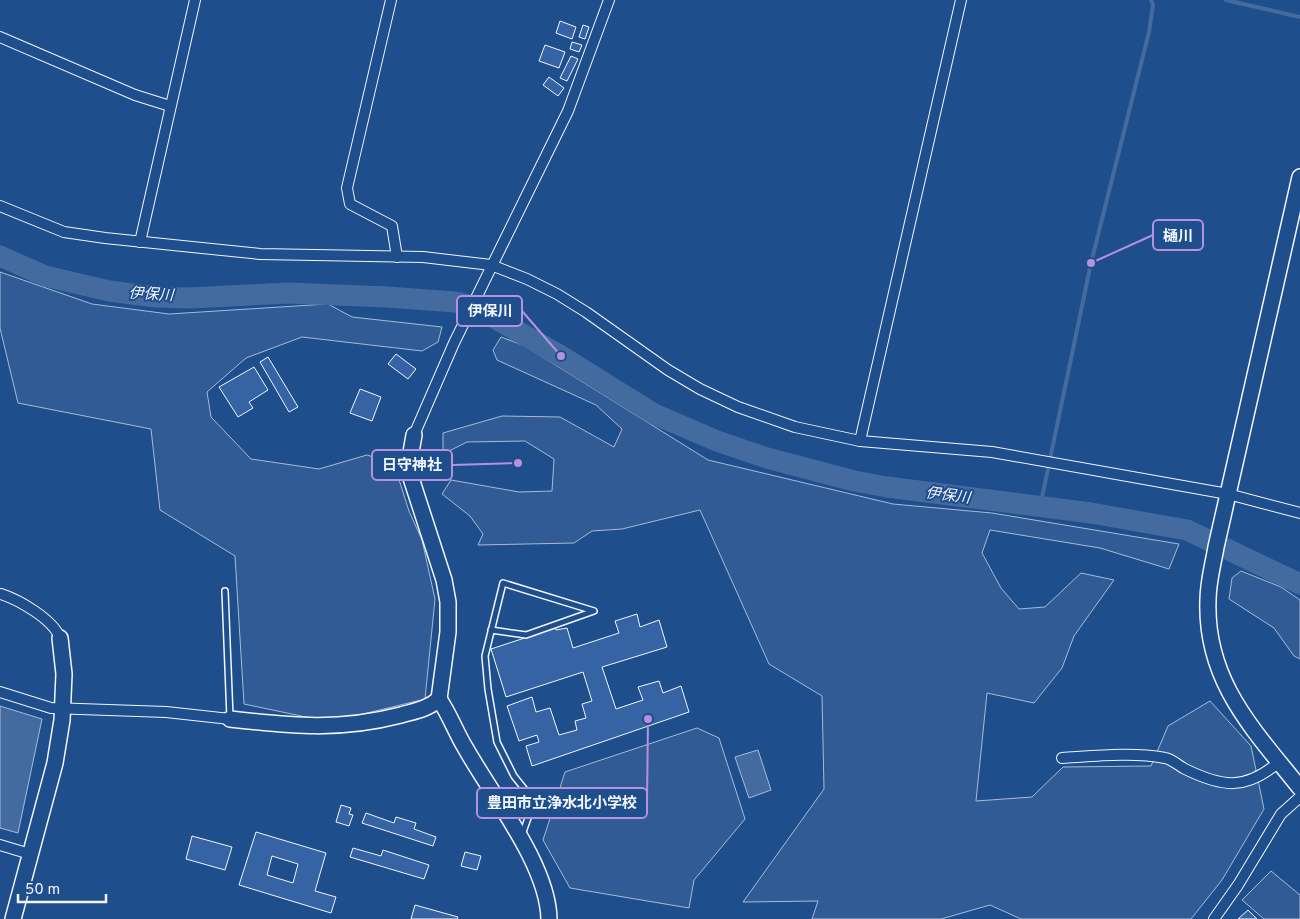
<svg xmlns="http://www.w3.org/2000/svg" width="1300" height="919" font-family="Overpass,'Noto Sans JP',sans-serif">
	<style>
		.built { fill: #305b95; stroke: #a8bbd7 }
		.water { fill: #446ba0; stroke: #a8bbd7 }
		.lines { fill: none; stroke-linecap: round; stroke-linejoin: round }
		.stream { stroke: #446ba0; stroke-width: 4 }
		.river { stroke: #446ba0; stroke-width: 21 }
		.building { fill: #3563a3; stroke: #f2f6ff; fill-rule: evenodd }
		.lane-casing { stroke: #f2f6ff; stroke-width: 8 }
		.street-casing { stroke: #f2f6ff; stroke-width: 12 }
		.secondary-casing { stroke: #f2f6ff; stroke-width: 18 }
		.lane { stroke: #1f4e8c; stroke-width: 5 }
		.street { stroke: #1f4e8c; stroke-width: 10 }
		.secondary { stroke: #1f4e8c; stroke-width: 15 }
		.labels { text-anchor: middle; stroke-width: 4; stroke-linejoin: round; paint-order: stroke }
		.water-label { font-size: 15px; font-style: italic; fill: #f2f6ff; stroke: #1f4e8c }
		.leader { fill: none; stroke: #b691df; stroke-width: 2 }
		.callout-dot { fill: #b691df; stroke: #1f4e8c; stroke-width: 2 }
		.callout { fill: #1f4e8c; stroke: #b691df; stroke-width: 2 }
		.callout-label { font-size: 15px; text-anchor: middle; font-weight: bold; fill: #f2f6ff }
	</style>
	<rect width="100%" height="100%" fill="#1f4e8c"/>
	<!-- built -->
	<g class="built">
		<polygon points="0,272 92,304 169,314 328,304 352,317 442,327 438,342 422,351 302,337 246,358 207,392 211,417 251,459 319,469 367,455 394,464 409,511 422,540 435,599 425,699 330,722 244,704 235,556 160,510 151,429 18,403 0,328"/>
		<polygon points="501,337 525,346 708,460 893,504 992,513 1179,544 1169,569 1100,548 990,530 982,553 1001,588 1019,609 1045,607 1081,573 1114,580 1074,636 1062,668 1034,703 987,693 976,801 1032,797 1063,767 1151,766 1168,726 1210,701 1251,746 1264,809 1222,880 1191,919 1021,919 990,905 941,919 812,919 818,901 743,902 824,789 822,696 769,664 700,510 622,529 592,531 574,543 478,545 483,534 470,516 442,494 451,480 519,492 552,491 554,459 525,441 467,442 443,454 443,433 502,416 560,417 614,447 622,429 596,405 497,360 493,350"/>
		<polygon points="1241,571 1281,587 1300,600 1300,659 1294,656 1274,628 1229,599 1232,578"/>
		<polygon points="697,728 719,738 745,819 694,880 689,908 570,888 543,840 565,772"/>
		<polygon points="1271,871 1300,895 1300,919 1264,919 1242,900"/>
	</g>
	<!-- water -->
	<g class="water">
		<polygon points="0,706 42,719 18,833 0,828"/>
		<polygon points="758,750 771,790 749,798 735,757"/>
	</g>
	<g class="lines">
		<!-- stream -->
		<g class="stream">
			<polyline points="1226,0 1300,17"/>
			<polyline points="1040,507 1091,263 1149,32 1153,5 1151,0"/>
		</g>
		<!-- river -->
		<polyline class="river" points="0,256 45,276 109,291 155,297 190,298 288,293 387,297 455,302 473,306 561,356 654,414 717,441 767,458 854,481 887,487 1091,513 1187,530 1300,584"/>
	</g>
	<!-- building -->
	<g class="building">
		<polygon points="560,21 576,27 572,39 556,33"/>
		<polygon points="583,25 589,27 585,39 579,37"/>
		<polygon points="572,42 582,45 579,52 570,49"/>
		<polygon points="545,45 565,52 559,68 539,61"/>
		<polygon points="571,56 578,59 567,81 560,78"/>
		<polygon points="549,77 564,88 558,96 543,85"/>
		<polygon points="396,354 416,369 408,379 388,364"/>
		<polygon points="268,357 298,407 289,412 260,362"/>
		<polygon points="254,367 268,390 249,402 253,408 238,417 219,387"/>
		<polygon points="360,389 381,397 372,421 350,413"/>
		<polygon points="637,614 640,627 659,620 667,647 602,667 616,709 643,700 638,687 659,681 663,693 681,686 689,712 532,766 526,746 539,742 537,735 519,741 507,706 532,697 536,712 550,708 559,735 577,730 575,721 586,718 582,704 592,701 583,672 506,697 491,649 555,628 556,630 567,628 573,648 619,633 615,621"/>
		<polygon points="341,805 351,808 349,814 353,815 349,826 336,822"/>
		<polygon points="366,813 394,823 396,817 416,823 414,829 436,837 433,846 362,823"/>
		<path d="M256 832 326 853 315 891 336 897 331 913 239 885ZM272 856 298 864 293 883 267 875Z"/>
		<polygon points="192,836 232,847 225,870 186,859"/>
		<polygon points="353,848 381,856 383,850 429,865 424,879 350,857"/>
		<polygon points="465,852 481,856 477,870 461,866"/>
		<polygon points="415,905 458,917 457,919 411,919"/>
		<polygon points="1248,910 1257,919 1238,919"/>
	</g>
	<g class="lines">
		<defs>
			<g id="lane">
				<polyline points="225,591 230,718"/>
				<polyline points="491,630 526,635 594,611 503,583 485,656 488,689 497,742 514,776 534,801 522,835"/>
			</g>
			<g id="street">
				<polyline points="391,0 347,188 350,204 392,226 397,257"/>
				<polyline points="0,37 135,95 170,106"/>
				<polyline points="0,206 64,232 105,238 260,254 423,257 491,265 527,279 557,294 586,312 668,370 700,389 738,407 795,427 860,441 992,452 1228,494 1300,513"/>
				<polyline points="140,242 195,0"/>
				<polyline points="414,435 454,343 568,111 609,0"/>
				<polyline points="860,441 961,0"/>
				<path d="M1 594C19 600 53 619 60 638"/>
				<polyline points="0,692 51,708 166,712 230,719"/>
				<path d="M1062 758C1095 756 1133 752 1165 758 1172 759 1179 766 1185 769 1222 787 1245 791 1279 762"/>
				<polyline points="0,845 30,854"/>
				<polyline points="1214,919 1238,885 1281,814 1300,797"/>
			</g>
			<g id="secondary">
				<path d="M1300 177 1216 547C1213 565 1208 582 1208 600 1205 681 1253 729 1300 788"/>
				<path d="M439 699C450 715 456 733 466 749 493 797 548 865 549 919"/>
				<path d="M230 719C293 726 339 731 401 715 415 711 428 709 439 699L448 632V602L444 580 411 478 410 458 414 435"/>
				<polyline points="13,919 55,763 62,720 64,674 60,638"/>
			</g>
		</defs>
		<!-- lane casing -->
		<use href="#lane" class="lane-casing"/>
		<!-- street casing -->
		<use href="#street" class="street-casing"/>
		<!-- secondary casing -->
		<use href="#secondary" class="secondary-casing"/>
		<!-- lane -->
		<use href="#lane" class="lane"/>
		<!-- street -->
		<use href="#street" class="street"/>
		<!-- secondary -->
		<use href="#secondary" class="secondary"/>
	</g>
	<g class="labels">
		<!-- water labels -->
		<g class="water-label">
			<text transform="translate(151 294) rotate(3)" y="5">伊保川</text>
			<text transform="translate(948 495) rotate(7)" y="5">伊保川</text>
		</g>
	</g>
	<!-- callouts -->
	<path class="leader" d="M1091 263L1153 235M561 356L522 311M518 463L452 465M648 719L647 803"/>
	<g class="callout-dot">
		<circle cx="1091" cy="263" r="5"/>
		<circle cx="561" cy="356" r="5"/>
		<circle cx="518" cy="463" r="5"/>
		<circle cx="648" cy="719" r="5"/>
	</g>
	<g class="callout">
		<rect x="1153" y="220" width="50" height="30" rx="5"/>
		<rect x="457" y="296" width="65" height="30" rx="5"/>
		<rect x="372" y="450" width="80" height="30" rx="5"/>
		<rect x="477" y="788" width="170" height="30" rx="5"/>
	</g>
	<g class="callout-label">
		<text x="1178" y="241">樋川</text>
		<text x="490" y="316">伊保川</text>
		<text x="412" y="470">日守神社</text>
		<text x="562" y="808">豊田市立浄水北小学校</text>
	</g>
	<!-- scale -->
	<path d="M18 894v8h88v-8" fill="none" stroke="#f2f6ff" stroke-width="2.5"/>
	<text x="25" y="894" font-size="15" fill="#f2f6ff" stroke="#1f4e8c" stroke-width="4" paint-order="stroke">50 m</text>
</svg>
